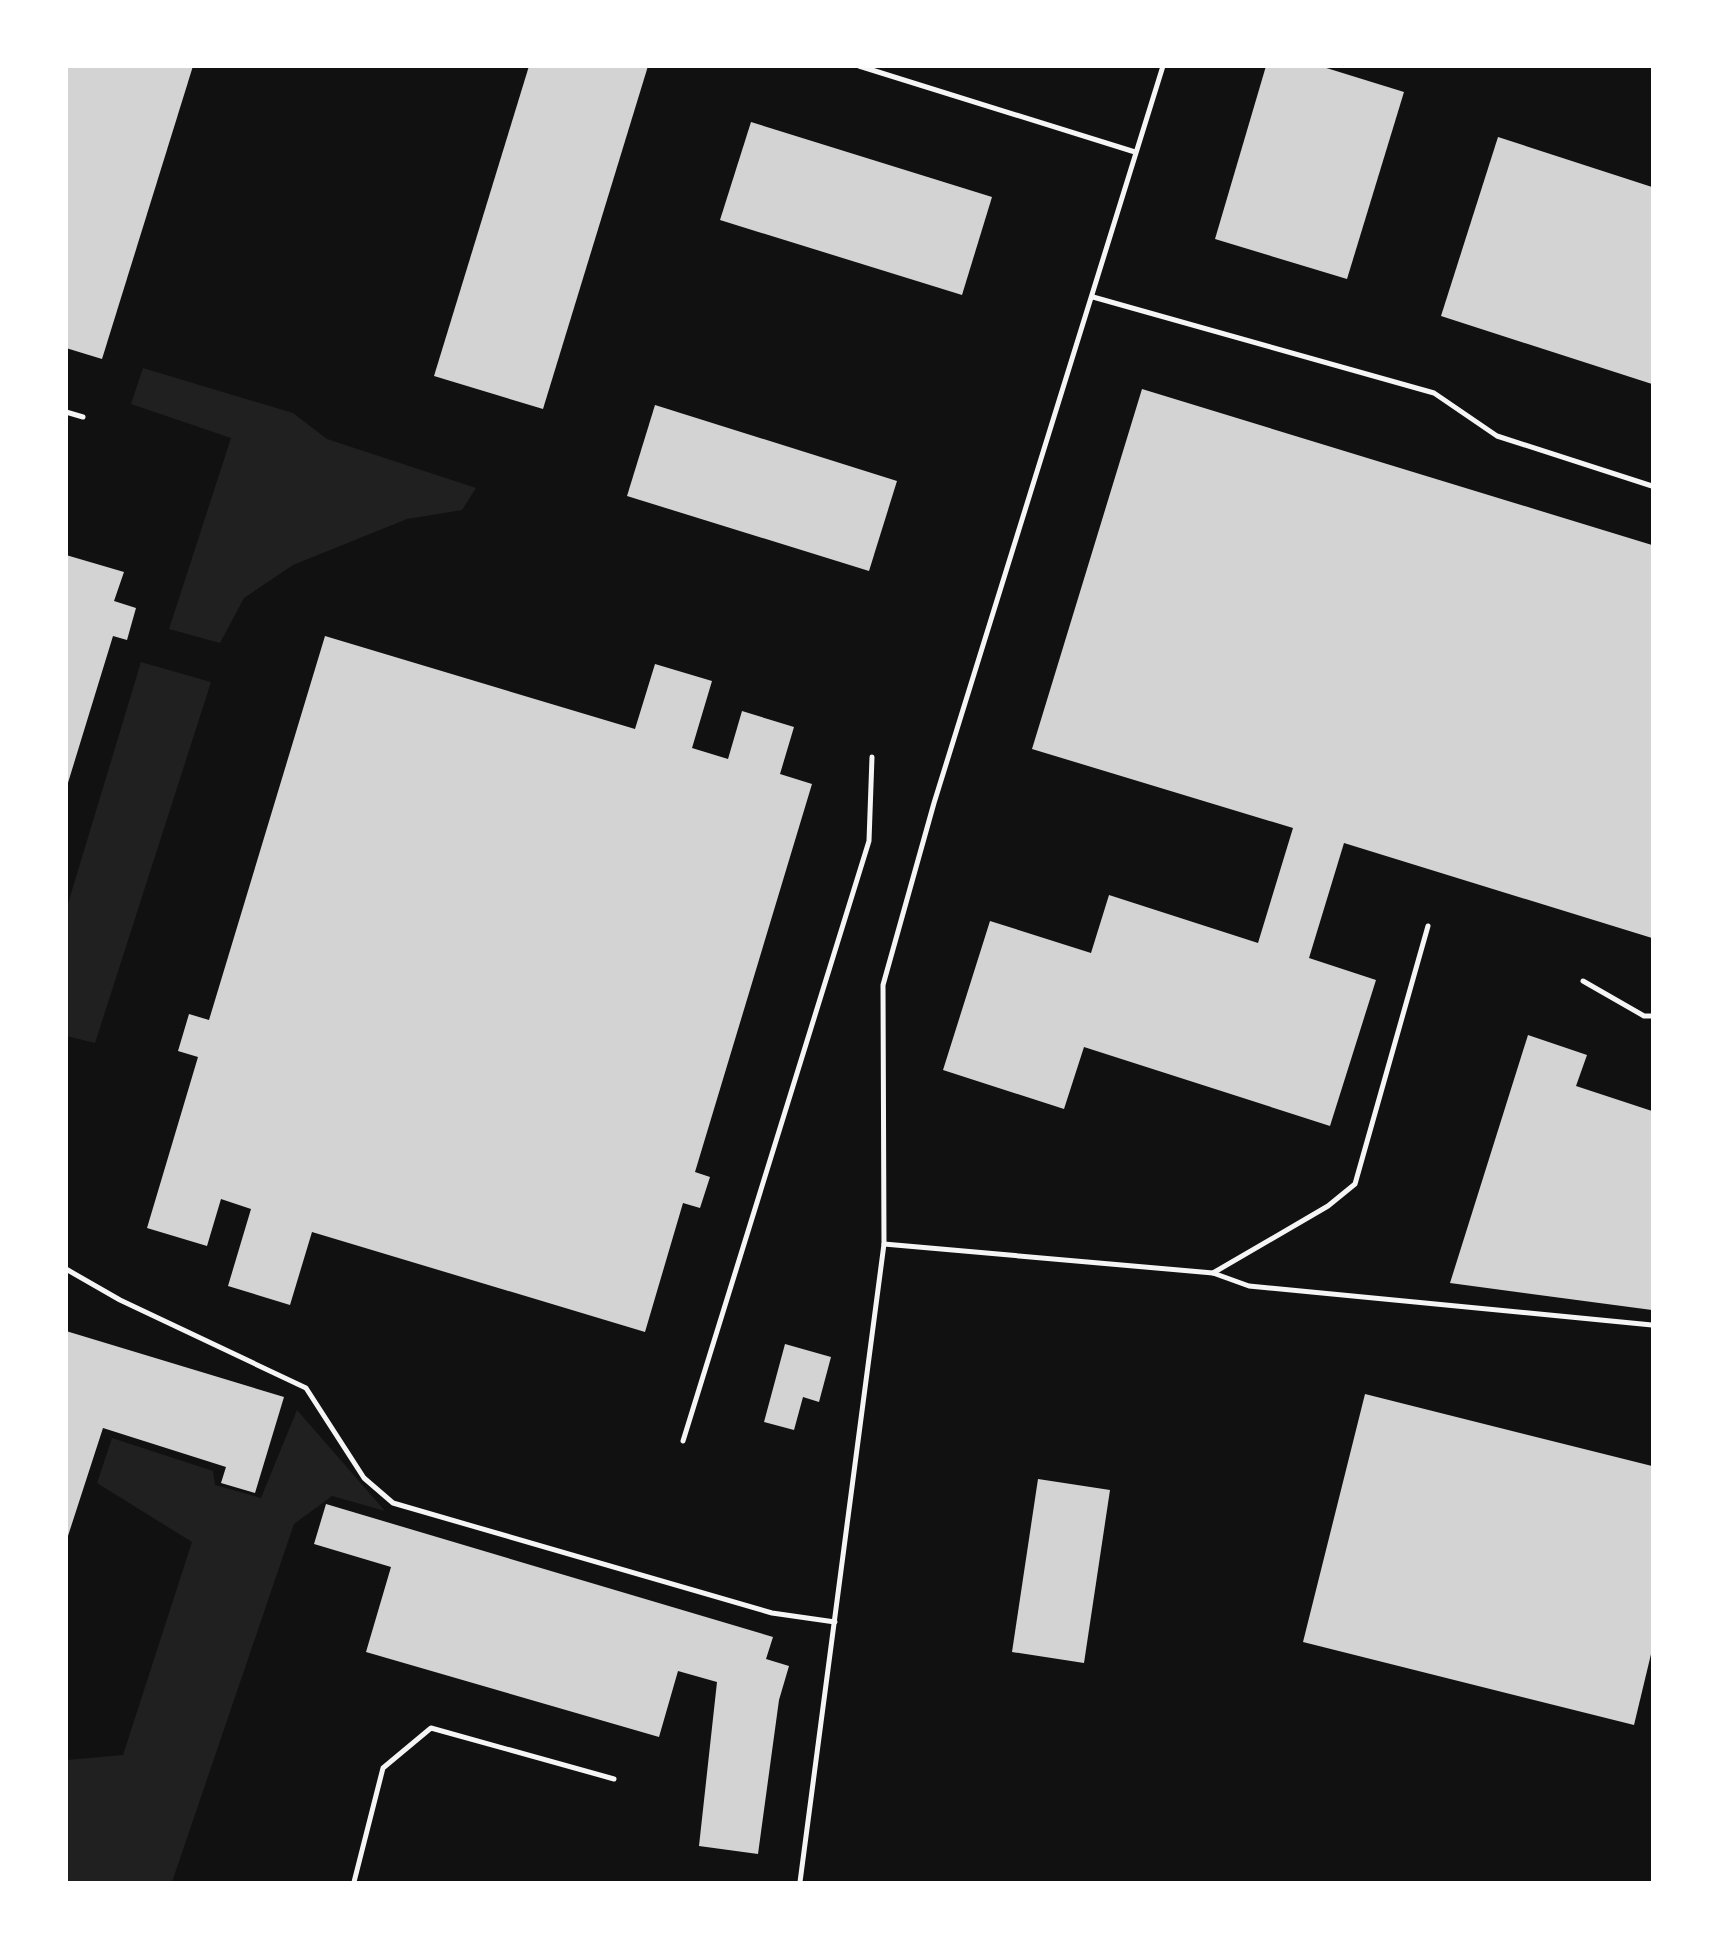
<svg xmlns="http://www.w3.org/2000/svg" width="1719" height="1949" font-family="Montserrat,sans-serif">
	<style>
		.green { fill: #202020 }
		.building { fill: #d3d3d3 }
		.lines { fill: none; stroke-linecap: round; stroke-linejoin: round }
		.service { stroke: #f5f5f5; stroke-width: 5 }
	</style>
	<rect width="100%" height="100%" fill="#111"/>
	<!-- green -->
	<g class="green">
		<polygon points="143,368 293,413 327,439 476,488 462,510 407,519 293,565 244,598 220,643 169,629 231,438 131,404"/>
		<polygon points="141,662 211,682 95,1043 67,1036 67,907"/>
		<polygon points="297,1410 385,1511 332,1496 294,1524 172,1882 67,1882 67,1760 123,1755 192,1542 97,1483 112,1438 213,1471 215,1485 261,1498"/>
	</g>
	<!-- building -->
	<g class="building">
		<polygon points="66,66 193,66 102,359 66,348"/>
		<polygon points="529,66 648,66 543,409 434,376"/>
		<polygon points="1266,66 1320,66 1404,92 1347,279 1215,239"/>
		<polygon points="751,122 992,197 962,295 720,220"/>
		<polygon points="1498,137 1652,187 1652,384 1441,316"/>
		<polygon points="1142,389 1652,545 1652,938 1344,843 1309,958 1376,980 1330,1126 1084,1047 1064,1109 943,1070 990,921 1091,953 1109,895 1258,943 1293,828 1032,749"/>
		<polygon points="655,405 897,481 869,571 627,496"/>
		<polygon points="66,555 124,572 114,601 136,608 127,640 113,636 67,786"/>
		<polygon points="325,636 635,729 655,664 712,681 692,748 728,759 742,711 794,727 780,774 812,784 695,1172 710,1177 700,1208 683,1203 645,1332 312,1232 290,1305 228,1286 251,1209 221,1199 207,1246 147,1228 198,1057 178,1051 189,1014 209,1020"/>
		<polygon points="1528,1035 1587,1055 1576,1086 1652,1111 1652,1310 1450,1283"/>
		<polygon points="66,1331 284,1397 255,1493 221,1483 226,1467 103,1428 66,1542"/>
		<polygon points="785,1344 831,1357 819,1402 803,1397 794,1430 764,1422"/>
		<polygon points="1365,1394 1652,1466 1652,1650 1634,1725 1303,1642"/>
		<polygon points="1038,1479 1110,1490 1084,1663 1012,1652"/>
		<polygon points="326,1504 773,1637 766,1659 789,1666 779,1700 758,1854 699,1846 717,1682 678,1671 659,1737 366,1652 391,1567 314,1544"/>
	</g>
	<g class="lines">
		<!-- service -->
		<g class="service">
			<polyline points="859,66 1135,152"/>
			<polyline points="1093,297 1434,393 1497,436 1652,486"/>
			<polyline points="66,412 83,417"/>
			<polyline points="1583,981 1644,1016 1652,1016"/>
			<polyline points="884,1244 1213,1273 1249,1286 1652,1325"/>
			<polyline points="66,1269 120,1300 306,1388 364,1478 393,1503 772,1613 835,1622"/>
			<polyline points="1213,1273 1328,1206 1355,1184 1428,926"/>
			<polyline points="683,1441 869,841 872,757"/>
			<polyline points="354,1882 383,1768 431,1728 614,1779"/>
			<polyline points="800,1882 884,1244 883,985 934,803 1163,66"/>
		</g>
	</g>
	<!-- border -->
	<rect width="1719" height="1949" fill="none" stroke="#ffffff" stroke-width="136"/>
</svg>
